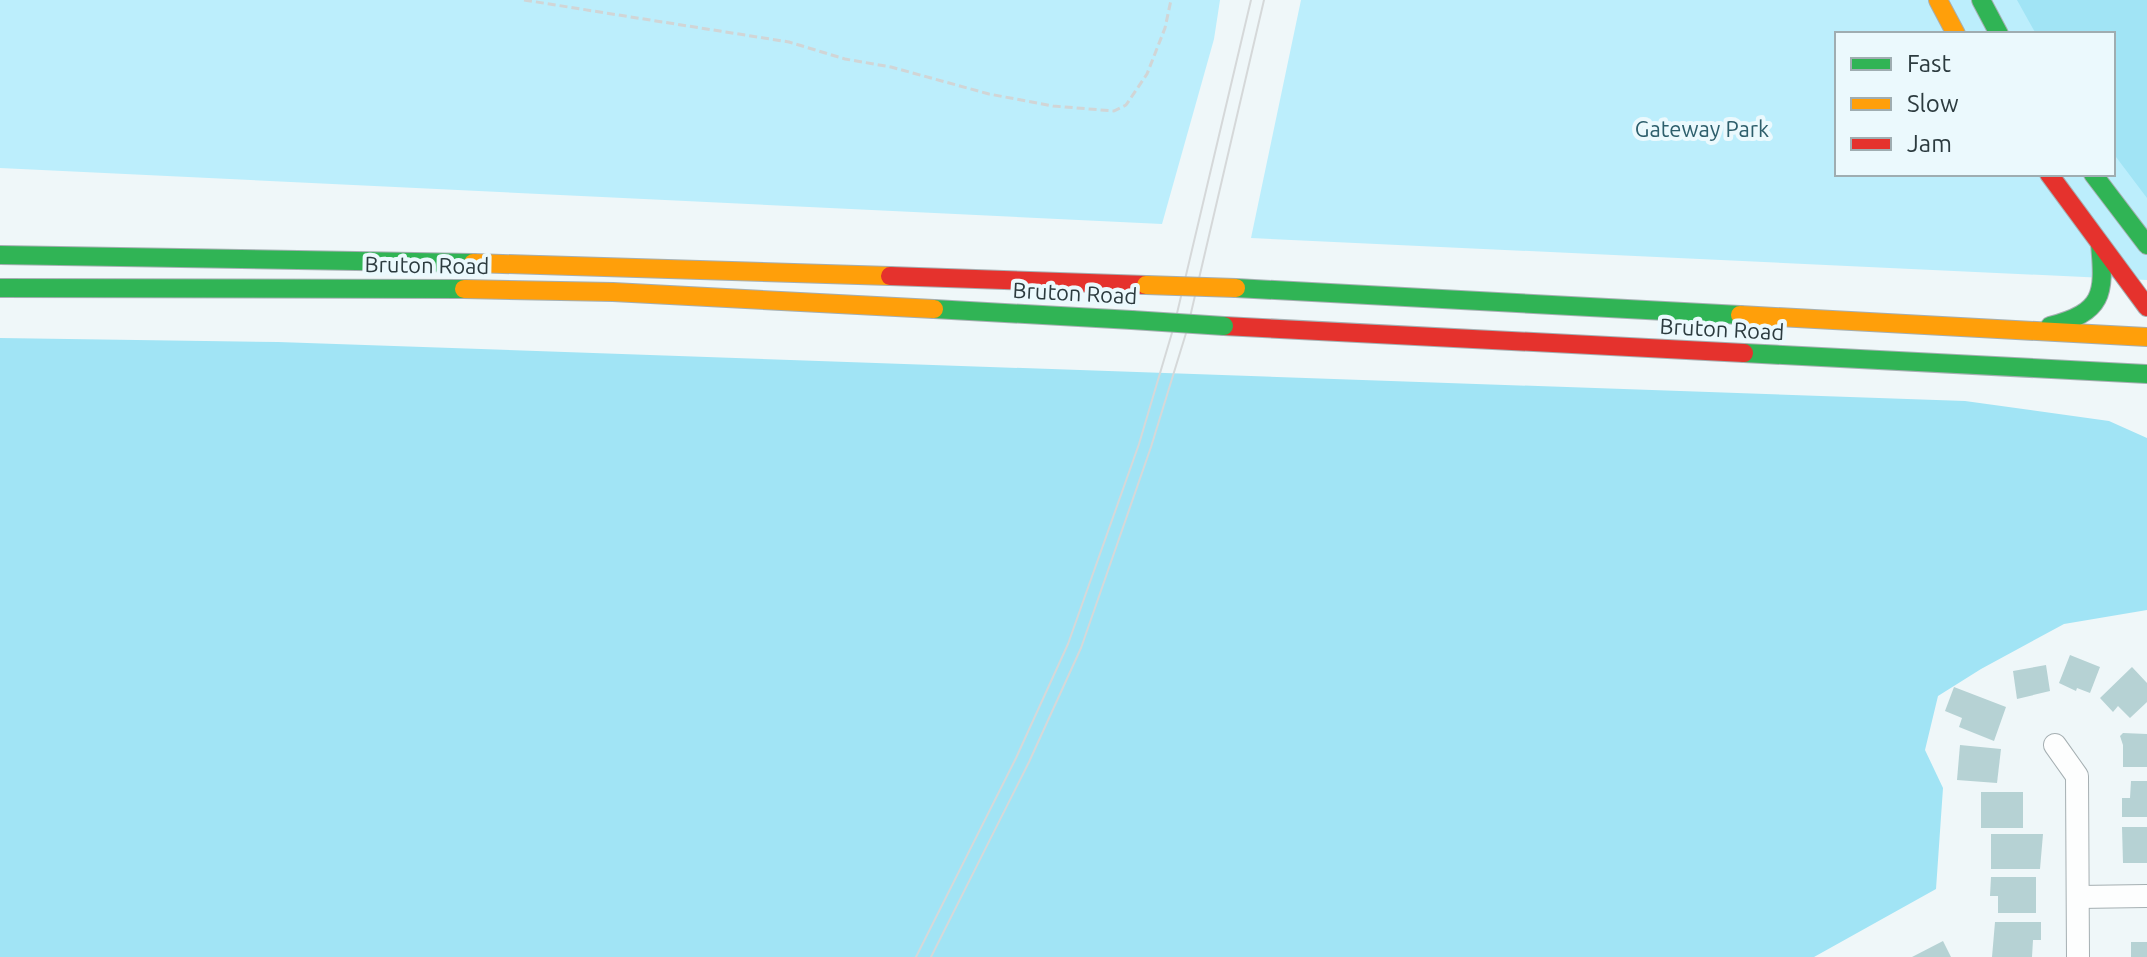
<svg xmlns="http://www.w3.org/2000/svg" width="2147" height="957" font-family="Ubuntu,sans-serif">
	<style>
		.green { fill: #bceefc; fill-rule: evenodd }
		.forest { fill: #a1e4f5 }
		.building { fill: #b6d2d4 }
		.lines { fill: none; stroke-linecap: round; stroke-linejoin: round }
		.street-casing { stroke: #a5afb2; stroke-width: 24 }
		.fast-casing { stroke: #a5afb2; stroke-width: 20 }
		.slow-casing { stroke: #a5afb2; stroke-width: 20 }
		.jam-casing { stroke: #a5afb2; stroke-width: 20 }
		.path { stroke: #d1d5d6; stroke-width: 3; stroke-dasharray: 8 4; stroke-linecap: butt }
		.street { stroke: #fdfefe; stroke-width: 22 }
		.fast { stroke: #30b455; stroke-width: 18 }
		.slow { stroke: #ff9f0a; stroke-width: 18 }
		.jam { stroke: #e5322d; stroke-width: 18 }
		.tram { stroke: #d5d8d9; stroke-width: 2 }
		.fast-bridge-casing { stroke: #a5afb2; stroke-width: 20; stroke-linecap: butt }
		.slow-bridge-casing { stroke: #a5afb2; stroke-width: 20; stroke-linecap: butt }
		.fast-bridge { stroke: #30b455; stroke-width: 18 }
		.slow-bridge { stroke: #ff9f0a; stroke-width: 18 }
		.labels { text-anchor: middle; stroke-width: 8; stroke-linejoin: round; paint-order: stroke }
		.park-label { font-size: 22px; fill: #2d5e6b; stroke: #ebf9fd }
		.street-label { font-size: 22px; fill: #2c3b3f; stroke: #ebf9fd }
	</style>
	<rect width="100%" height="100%" fill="#eff7f9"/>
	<!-- green -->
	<g class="green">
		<polygon points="0,0 1220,0 1214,39 1162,224 0,168"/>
		<path d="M1301 0H2147V280L1251 238ZM1837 34H2113V174H1837Z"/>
	</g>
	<!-- forest -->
	<g class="forest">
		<polygon points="2017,0 2147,0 2147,198 2113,153 2113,34 2036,34"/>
		<polygon points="0,338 278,342 1965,401 2109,421 2147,438 2147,610 2064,624 1981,669 1938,696 1925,750 1943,788 1936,889 1814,957 0,957"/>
	</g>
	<!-- building -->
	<g class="building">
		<polygon points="2070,655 2100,667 2090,693 2077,688 2076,691 2059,683"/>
		<polygon points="2046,665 2050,691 2017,699 2013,671"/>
		<polygon points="2132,667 2147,683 2147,702 2130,718 2118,706 2113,712 2100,698"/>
		<polygon points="1954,687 2006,707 1994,741 1959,727 1962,718 1945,711"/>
		<polygon points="2123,733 2147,734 2147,767 2123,767 2123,745 2120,736"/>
		<polygon points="1960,745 2001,749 1997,783 1957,780"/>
		<polygon points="2131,781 2147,781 2147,817 2122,817 2122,798 2130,798"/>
		<rect x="1981" y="792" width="42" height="36"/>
		<polygon points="2122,827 2147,827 2147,863 2123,863"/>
		<polygon points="1991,834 2043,834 2040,869 1991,869"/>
		<polygon points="1991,877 2036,877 2036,913 1998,913 1998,896 1990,896"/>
		<polygon points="1995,922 2041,922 2041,940 2033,940 2032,957 1992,957"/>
		<polygon points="1943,941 1951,957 1912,957"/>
		<rect x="2131" y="942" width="16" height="15"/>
	</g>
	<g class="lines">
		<defs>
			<g id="street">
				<polyline points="2055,745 2077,776 2078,957"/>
				<polyline points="2079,897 2147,896"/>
			</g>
			<g id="fast">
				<polyline points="1981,0 1999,34"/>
				<polyline points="2093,174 2147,245"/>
				<polyline points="0,255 473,263"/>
				<polyline points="0,288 464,289"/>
				<polyline points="1236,288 1740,315"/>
				<polyline points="934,309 1132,320"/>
				<path d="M2050 326C2103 312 2105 295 2100 244"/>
				<polyline points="1744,353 2147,374"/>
			</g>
			<g id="slow">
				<polyline points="1938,0 1956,34"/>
				<polyline points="473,263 890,276"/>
				<polyline points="464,289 613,292 934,309"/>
				<polyline points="1740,315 2147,337"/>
			</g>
			<g id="jam">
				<polyline points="2049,174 2147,307"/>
				<polyline points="890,276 1146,285"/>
				<polyline points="1224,326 1744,353"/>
			</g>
		</defs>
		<!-- street casing -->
		<use href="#street" class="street-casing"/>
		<!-- fast casing -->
		<use href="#fast" class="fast-casing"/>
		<!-- slow casing -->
		<use href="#slow" class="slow-casing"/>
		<!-- jam casing -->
		<use href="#jam" class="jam-casing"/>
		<!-- path -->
		<polyline class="path" points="524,0 789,42 845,59 891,67 989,94 1053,106 1114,111 1126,105 1147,74 1165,28 1171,0"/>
		<!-- street -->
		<use href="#street" class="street"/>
		<!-- fast -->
		<use href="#fast" class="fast"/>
		<!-- slow -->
		<use href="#slow" class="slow"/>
		<!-- jam -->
		<use href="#jam" class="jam"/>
		<!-- tram -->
		<g class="tram">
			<polyline points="916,957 1016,758 1068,644 1139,444 1174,326 1251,0"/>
			<polyline points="931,957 1029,762 1081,648 1151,447 1187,330 1264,0"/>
		</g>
		<defs>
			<polyline id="fast-bridge" points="1132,320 1224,326"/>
			<polyline id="slow-bridge" points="1146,285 1236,288"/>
		</defs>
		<!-- fast-bridge casing -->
		<use href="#fast-bridge" class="fast-bridge-casing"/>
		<!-- slow-bridge casing -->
		<use href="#slow-bridge" class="slow-bridge-casing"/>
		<!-- fast-bridge -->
		<use href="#fast-bridge" class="fast-bridge"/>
		<!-- slow-bridge -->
		<use href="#slow-bridge" class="slow-bridge"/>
	</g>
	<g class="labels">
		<!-- park labels -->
		<g class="park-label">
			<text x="1702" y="137">Gateway Park</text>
		</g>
		<!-- street labels -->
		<g class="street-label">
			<text transform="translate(427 265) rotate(1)" y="8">Bruton Road</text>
			<text transform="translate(1075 293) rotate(3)" y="8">Bruton Road</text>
			<text transform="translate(1722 329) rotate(3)" y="8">Bruton Road</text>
		</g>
	</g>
	<!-- legend -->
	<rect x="1835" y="32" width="280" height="144" fill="#ebf9fd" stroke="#9fadb1" stroke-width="2"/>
	<rect x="1851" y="58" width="40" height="12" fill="#30b455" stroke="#9fadb1" stroke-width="2"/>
	<text x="1907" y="72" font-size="24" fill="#2c3b3f">Fast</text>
	<rect x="1851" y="98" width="40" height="12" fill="#ff9f0a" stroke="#9fadb1" stroke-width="2"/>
	<text x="1907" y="112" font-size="24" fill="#2c3b3f">Slow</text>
	<rect x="1851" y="138" width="40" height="12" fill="#e5322d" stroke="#9fadb1" stroke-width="2"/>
	<text x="1907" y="152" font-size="24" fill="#2c3b3f">Jam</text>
</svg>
